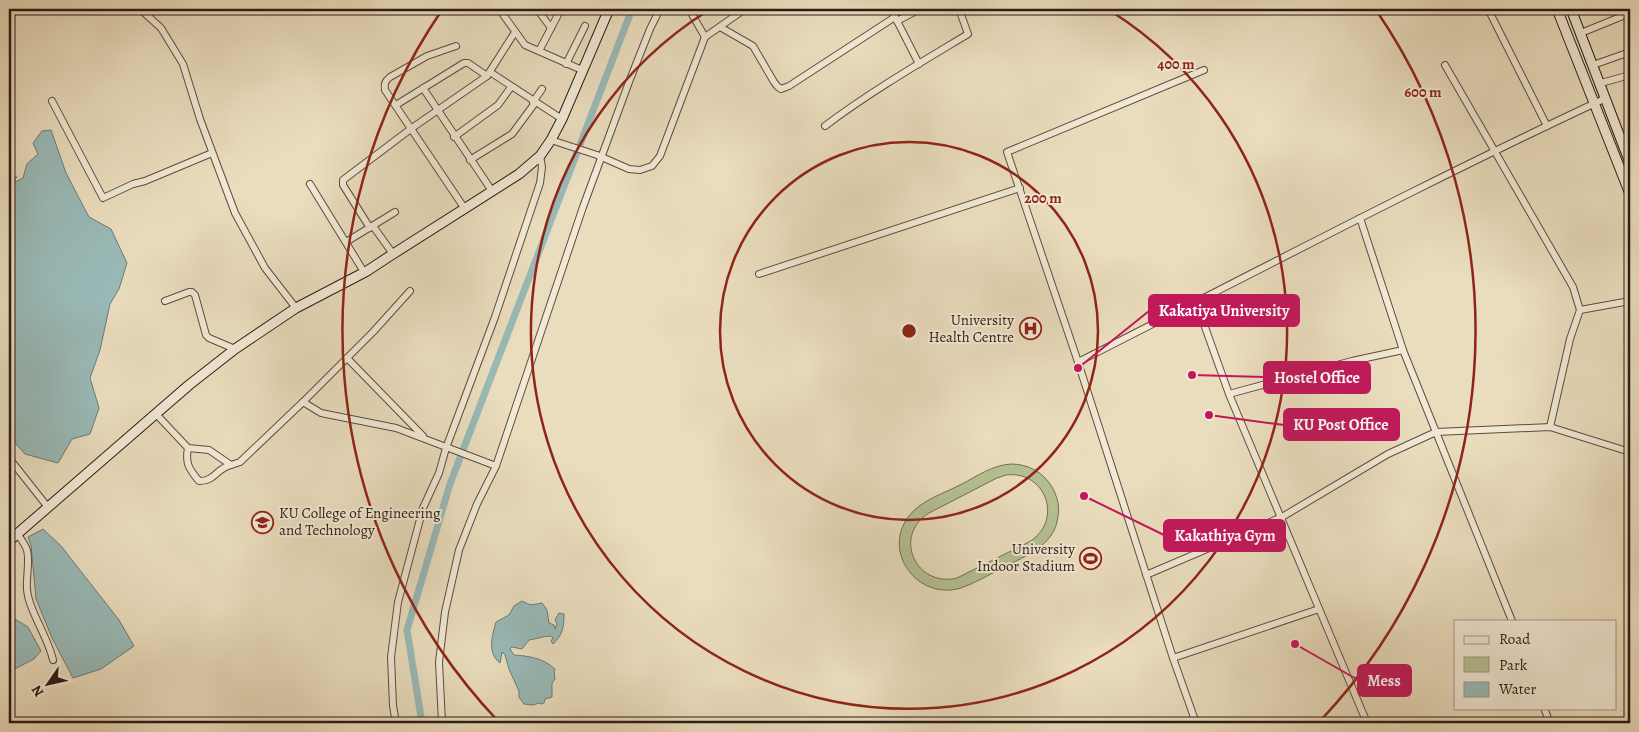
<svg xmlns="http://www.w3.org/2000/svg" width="1639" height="732" font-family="Alegreya,serif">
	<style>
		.green { fill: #b5c193; stroke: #706e53; fill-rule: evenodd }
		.water { fill: #99bab8; stroke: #6d7a76 }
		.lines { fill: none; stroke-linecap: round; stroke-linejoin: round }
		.canal { stroke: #99bab8; stroke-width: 7 }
		.street-casing { stroke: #5c4c3e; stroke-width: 8 }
		.secondary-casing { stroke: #2c1b13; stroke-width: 11 }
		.street { stroke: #f1e9d5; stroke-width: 6 }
		.secondary { stroke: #f1e9d5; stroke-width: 9 }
		.ring { fill: none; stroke: #8f2418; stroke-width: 2.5 }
		.labels { text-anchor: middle; stroke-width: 4; stroke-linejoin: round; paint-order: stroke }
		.poi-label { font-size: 15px; fill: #2c1b13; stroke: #f1e9d5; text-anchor: end }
		.centre { fill: #8f2418; stroke: #f1e9d5; stroke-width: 2.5 }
		.ring-label { font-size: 15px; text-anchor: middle; font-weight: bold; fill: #8f2418; stroke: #f1e9d5; stroke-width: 4; stroke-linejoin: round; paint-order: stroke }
		.leader { fill: none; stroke: #c2185b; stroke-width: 2 }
		.callout-dot { fill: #c2185b; stroke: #f1e9d5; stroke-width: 2 }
		.callout { fill: #c2185b; stroke: #c2185b; stroke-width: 2 }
		.callout-label { font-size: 16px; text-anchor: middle; font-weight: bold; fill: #fff }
	</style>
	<rect width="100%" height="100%" fill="#eaddbe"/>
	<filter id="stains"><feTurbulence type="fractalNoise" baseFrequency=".004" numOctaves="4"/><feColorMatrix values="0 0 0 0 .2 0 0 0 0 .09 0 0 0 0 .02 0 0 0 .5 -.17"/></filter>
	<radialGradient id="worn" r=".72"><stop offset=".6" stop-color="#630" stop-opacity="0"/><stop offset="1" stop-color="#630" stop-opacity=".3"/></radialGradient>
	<!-- green -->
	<path class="green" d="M1011 464C1028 464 1043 472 1052 487 1057 496 1060 506 1058 516 1055 546 1025 556 1002 568 989 575 975 583 961 588 918 601 881 552 909 516 921 500 945 493 962 484 977 476 993 465 1011 464ZM1006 475C1046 470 1064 521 1029 542L957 578C916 588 892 536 929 513L997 478Z"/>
	<!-- water -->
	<g class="water">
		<polygon points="51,130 66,173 89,217 111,229 127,263 119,289 110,304 100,350 90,378 99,408 90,434 72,439 58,463 25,454 9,436 9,177 17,177 11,184 23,178 27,164 38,154 33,143 42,131"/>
		<polygon points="43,529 61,546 119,620 134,646 101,669 73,678 52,638 36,599 31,545 28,537"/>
		<path d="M522 601C532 606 530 605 542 603L547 610 549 623 554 625 555 629 557 624 555 620 559 613 564 614C564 626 563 635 553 644L551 641 553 638 551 636C543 636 537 639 529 640L522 649 512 647 510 649 514 655C529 656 543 658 555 669L554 671 555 679 552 683V697L545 699 544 703 542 704 539 703 533 705 524 704 519 697V691L509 669 505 655 502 652 500 663C487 653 492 636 496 622L509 615 514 606Z"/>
		<polygon points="15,619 28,627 41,651 34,659 9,672 9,622"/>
	</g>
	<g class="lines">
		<!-- canal -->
		<polyline class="canal" points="422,723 407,630 450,484 632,9"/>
		<defs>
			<g id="street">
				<polyline points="140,9 161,28 183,64 200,119 235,213 265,268 296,308"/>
				<polyline points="499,9 525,45 582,70"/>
				<polyline points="537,9 551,28"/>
				<polyline points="689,9 705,37"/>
				<polyline points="891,9 919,64"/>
				<polyline points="1488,9 1547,126"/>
				<polyline points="897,21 920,9"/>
				<polyline points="720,27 753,46 774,82 777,86 781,89 789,86 895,17"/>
				<polyline points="1581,33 1630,13"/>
				<path d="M456 46 427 56 390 77C385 81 384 84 385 90L465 209"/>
				<polyline points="539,51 561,9"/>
				<polyline points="566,64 585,26"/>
				<polyline points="1445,65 1573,287 1580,310 1570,339 1550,427"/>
				<polyline points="1593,65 1630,52"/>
				<polyline points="490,72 562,119"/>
				<polyline points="1601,83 1630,75"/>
				<polyline points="423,88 492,191"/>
				<polyline points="52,101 103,198 133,184 145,181 212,153"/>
				<polyline points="533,102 542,89"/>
				<polyline points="396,105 464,63 468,63 487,76"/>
				<path d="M825 126C870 92 920 63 968 34L959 9"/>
				<polyline points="454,137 498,105 511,87"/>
				<polyline points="551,140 597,155 629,169 640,170 652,166 660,156 705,37 745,9"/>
				<polyline points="470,160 512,134 535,103"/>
				<polyline points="310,184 364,272"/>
				<polyline points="1360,218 1403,350 1512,621"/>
				<polyline points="373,226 393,254"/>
				<polyline points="370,228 343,185 343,180 412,128 487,76 515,32"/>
				<polyline points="346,242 395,212"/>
				<polyline points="759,274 1020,188"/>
				<polyline points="165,301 189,292 192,292 195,295 206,335 209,338 235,349"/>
				<polyline points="1196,302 1229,394 1367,723"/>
				<polyline points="1580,310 1630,301"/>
				<polyline points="347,358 423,436"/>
				<path d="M1078 362C1254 273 1428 181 1606 98"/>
				<polyline points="1229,394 1352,361 1403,350"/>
				<polyline points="303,402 373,332 410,291"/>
				<polyline points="156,414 188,448 209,450 231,465 240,462 303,402 321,413 396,428 496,466"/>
				<path d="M188 448C185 463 189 469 199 481 216 481 215 469 231 465"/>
				<polyline points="9,458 47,506"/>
				<path d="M17 533C20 538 25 544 27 550 30 561 26 578 27 589 28 609 48 637 53 660"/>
				<polyline points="1146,575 1282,517 1388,454 1436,432 1550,427 1630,452"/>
				<polyline points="1173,658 1319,609"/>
				<polyline points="1544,708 1550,723"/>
				<polyline points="396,723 393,706 391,657 398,602 423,508 439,473 446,448 495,317 540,183 542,167 540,156"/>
				<polyline points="442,723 439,662 445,612 459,550 477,504 496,466 583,207 629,82 650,29 660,9"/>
				<polyline points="1196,723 1173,658 1078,362 1007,152 1204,70"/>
			</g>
			<g id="secondary">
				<polyline points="1557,9 1630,194"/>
				<polyline points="1571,9 1630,163"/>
				<polyline points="9,541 189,385 235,349 296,308 367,271 393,254 519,174 540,156 551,140 562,119 609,9"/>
			</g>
		</defs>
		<!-- street casing -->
		<use href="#street" class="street-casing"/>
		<!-- secondary casing -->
		<use href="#secondary" class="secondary-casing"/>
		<!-- street -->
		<use href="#street" class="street"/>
		<!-- secondary -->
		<use href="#secondary" class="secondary"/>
	</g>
	<!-- distance rings -->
	<g class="ring">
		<circle cx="909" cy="331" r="189"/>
		<path d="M1109 10A378 378 0 1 1 709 10"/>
		<path d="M498 721A567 567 0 0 1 442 10M1376 10A567 567 0 0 1 1320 721"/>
	</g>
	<!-- icons -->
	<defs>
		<symbol id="hospital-ring" viewBox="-11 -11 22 22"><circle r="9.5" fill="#f1e9d5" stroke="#8f2418" stroke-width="1.5"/><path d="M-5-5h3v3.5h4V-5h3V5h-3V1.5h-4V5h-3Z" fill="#8f2418"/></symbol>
		<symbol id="university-ring" viewBox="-11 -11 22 22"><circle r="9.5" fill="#f1e9d5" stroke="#8f2418" stroke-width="1.5"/><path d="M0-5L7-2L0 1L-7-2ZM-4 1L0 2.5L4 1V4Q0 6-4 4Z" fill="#8f2418"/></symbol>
		<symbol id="stadium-ring" viewBox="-11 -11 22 22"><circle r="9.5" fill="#f1e9d5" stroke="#8f2418" stroke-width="1.5"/><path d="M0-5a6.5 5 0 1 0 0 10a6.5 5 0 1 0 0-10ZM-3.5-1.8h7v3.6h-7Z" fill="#8f2418"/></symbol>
	</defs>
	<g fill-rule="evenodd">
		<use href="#hospital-ring" x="1018" y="316" width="25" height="25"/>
		<use href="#university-ring" x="250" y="510" width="25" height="25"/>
		<use href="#stadium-ring" x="1078" y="546" width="25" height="25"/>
	</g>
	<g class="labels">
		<!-- poi labels -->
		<g class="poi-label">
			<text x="1014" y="325">University<tspan x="1014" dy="17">Health Centre</tspan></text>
			<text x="279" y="518" text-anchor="start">KU College of Engineering<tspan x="279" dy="17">and Technology</tspan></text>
			<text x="1075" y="554">University<tspan x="1075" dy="17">Indoor Stadium</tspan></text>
		</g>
	</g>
	<circle cx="909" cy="331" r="8" class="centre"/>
	<g class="ring-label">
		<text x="1176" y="69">400 m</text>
		<text x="1423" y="97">600 m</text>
		<text x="1043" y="203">200 m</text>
	</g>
	<!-- callouts -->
	<path class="leader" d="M1078 368L1149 311M1192 375L1264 377M1209 415L1284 425M1084 496L1164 535M1295 644L1358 680"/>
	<g class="callout-dot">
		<circle cx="1078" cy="368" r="5"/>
		<circle cx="1192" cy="375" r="5"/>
		<circle cx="1209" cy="415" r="5"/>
		<circle cx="1084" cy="496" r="5"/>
		<circle cx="1295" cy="644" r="5"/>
	</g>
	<g class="callout">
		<rect x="1149" y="295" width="150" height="31" rx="5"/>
		<rect x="1264" y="362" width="106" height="31" rx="5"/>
		<rect x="1284" y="409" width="115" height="31" rx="5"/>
		<rect x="1164" y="520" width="121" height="31" rx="5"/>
		<rect x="1358" y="665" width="53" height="31" rx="5"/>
	</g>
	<g class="callout-label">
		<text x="1224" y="316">Kakatiya University</text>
		<text x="1317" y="383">Hostel Office</text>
		<text x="1341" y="430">KU Post Office</text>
		<text x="1225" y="541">Kakathiya Gym</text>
		<text x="1384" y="686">Mess</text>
	</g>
	<!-- margin -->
	<rect width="1639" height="732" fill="none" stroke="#eaddbe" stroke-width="30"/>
	<rect x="10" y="10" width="1619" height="712" fill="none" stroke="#2c1b13" stroke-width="2.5"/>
	<rect x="15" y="15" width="1609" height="702" fill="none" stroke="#2c1b13"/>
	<!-- legend -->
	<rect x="1454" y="620" width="162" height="90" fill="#f1e9d5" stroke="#a29787"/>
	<rect x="1464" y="636" width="25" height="8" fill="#f1e9d5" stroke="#a29787"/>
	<text x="1499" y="644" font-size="15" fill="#2c1b13">Road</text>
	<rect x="1464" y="657" width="25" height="15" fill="#b5c193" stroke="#a29787"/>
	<text x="1499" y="670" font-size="15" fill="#2c1b13">Park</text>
	<rect x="1464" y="682" width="25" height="15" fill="#99bab8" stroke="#a29787"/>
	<text x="1499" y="694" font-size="15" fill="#2c1b13">Water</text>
	<!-- north arrow -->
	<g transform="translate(48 684) rotate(236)" stroke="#f1e9d5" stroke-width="4" paint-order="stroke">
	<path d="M0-4L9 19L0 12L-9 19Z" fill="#2c1b13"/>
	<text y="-8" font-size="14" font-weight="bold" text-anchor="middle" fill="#2c1b13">N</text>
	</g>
	<rect width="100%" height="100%" filter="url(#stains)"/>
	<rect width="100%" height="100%" fill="url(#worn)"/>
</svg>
